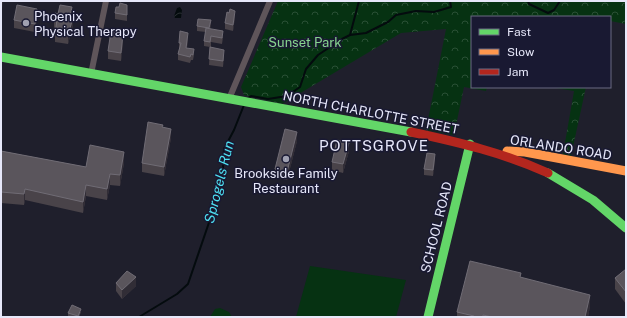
<svg xmlns="http://www.w3.org/2000/svg" width="627" height="318" font-family="'Public Sans',sans-serif">
	<style>
		.grass { fill: #063212 }
		.park { fill: url(#park-crowns) }
		.water { fill: url(#water-waves) }
		.lines { fill: none; stroke-linecap: round; stroke-linejoin: round }
		.stream { stroke: #040b0e; stroke-width: 2 }
		.street { stroke: #5f555a; stroke-width: 6 }
		.fast { stroke: #63d668; stroke-width: 9 }
		.slow { stroke: #ff974d; stroke-width: 9 }
		.jam { stroke: #b3261e; stroke-width: 9 }
		.wall { fill: #494349 }
		.shaded-wall { fill: #312d36 }
		.building { fill: #5a555c; stroke: #706c75 }
		.poi-dot { fill: #a0a1b1; stroke: #191932; stroke-width: 1.5 }
		.labels { text-anchor: middle; stroke-width: 3; stroke-linejoin: round; paint-order: stroke }
		.poi-label { font-size: 13px; fill: #e6e7f9; stroke: #191932; text-anchor: start }
		.park-label { font-size: 13px; fill: #86d48e; stroke: #191932 }
		.street-label { font-size: 13px; fill: #e6e7f9; stroke: #191932 }
		.water-label { font-size: 14px; font-style: italic; fill: #4ee0f2; stroke: #191932 }
		.quarter-label { font-size: 15px; letter-spacing: 1px; fill: #e6e7f9; stroke: #191932 }
	</style>
	<defs>
		<pattern id="park-crowns" width="20" height="18" patternUnits="userSpaceOnUse"><rect width="20" height="18" fill="#063212"/><path d="M2 6a3 3 0 1 1 6 0M12 15a3 3 0 1 1 6 0" fill="none" stroke="#2a5035"/></pattern>
		<pattern id="water-waves" width="16" height="10" patternUnits="userSpaceOnUse"><rect width="16" height="10" fill="#040b0e"/><path d="M0 5q4-4 8 0t8 0" fill="none" stroke="#292f32"/></pattern>
	</defs>
	<rect width="100%" height="100%" fill="#1f1f2c"/>
	<!-- grass -->
	<g class="grass">
		<polygon points="310,266 406,280 396,317 296,317"/>
		<polygon points="220,308 229,312 232,317 210,317 215,309"/>
	</g>
	<!-- park -->
	<g class="park">
		<polygon points="278,1 626,1 626,24 610,21 610,17 472,17 472,87 487,87 486,91 464,87 454,135 426,130 446,29 401,33 282,104 244,95 241,87"/>
		<polygon points="550,87 586,87 571,156 563,154 574,91"/>
	</g>
	<!-- water -->
	<polygon class="water" points="180,7 182,10 181,18 175,18 174,16 177,8"/>
	<g class="lines">
		<!-- stream -->
		<g class="stream">
			<polyline points="528,1 529,4 548,13 554,10 560,1"/>
			<polyline points="350,35 359,1"/>
			<polyline points="247,99 251,96 268,99 287,96 300,87 306,69 318,55 342,39 350,35 366,33 388,22 396,15 416,11 434,12 451,7 450,1"/>
			<polyline points="139,317 177,294 188,284 216,202 223,168 224,149 234,130 244,105"/>
		</g>
		<!-- street -->
		<g class="street">
			<polyline points="91,74 106,1"/>
			<polyline points="229,99 270,1"/>
		</g>
		<!-- fast -->
		<g class="fast">
			<polyline points="1,57 411,132"/>
			<polyline points="548,173 593,200 626,228"/>
			<polyline points="428,317 470,144"/>
		</g>
		<!-- slow -->
		<polyline class="slow" points="507,151 525,152 626,171"/>
		<!-- jam -->
		<path class="jam" d="M411 132C458 142 504 153 548 173"/>
	</g>
	<!-- wall -->
	<g class="wall">
		<polygon points="127,10 127,21 115,19 115,13"/>
		<polygon points="72,16 73,25 68,44 55,42 55,33 56,28 54,28 54,19"/>
		<polygon points="235,17 233,31 225,29 225,23"/>
		<polygon points="37,18 35,32 14,28 14,20"/>
		<polygon points="211,25 210,29 223,37 222,44 211,42 211,47 224,56 223,67 209,65 210,47 204,46 204,41 206,32 197,31 197,26"/>
		<polygon points="188,39 187,48 194,55 193,60 191,60 190,63 178,60 178,54 179,49 179,43"/>
		<polygon points="123,42 121,61 108,59 108,51"/>
		<polygon points="163,128 171,138 164,176 142,172 142,163"/>
		<polygon points="297,141 287,180 275,177 275,169"/>
		<polygon points="1,151 86,167 124,163 120,186 110,185 107,200 86,196 83,213 25,200 24,205 1,203"/>
		<polygon points="349,151 343,173 332,170 332,162"/>
		<polygon points="435,160 433,176 424,175 424,169"/>
		<polygon points="626,269 626,304 615,289 615,278"/>
		<polygon points="521,278 590,306 588,317 457,317 457,312"/>
		<polygon points="116,283 136,286 122,299 116,291"/>
		<polygon points="81,312 79,317 71,317 68,316 68,313"/>
	</g>
	<!-- shaded-wall -->
	<g class="shaded-wall">
		<polygon points="2,1 3,1 3,3 1,15 1,7"/>
		<polygon points="37,9 37,18 35,32 35,24"/>
		<polygon points="235,11 235,17 233,31 233,25"/>
		<polygon points="73,17 73,25 68,44 68,36"/>
		<polygon points="211,20 211,25 209,32 209,28"/>
		<polygon points="188,33 188,39 186,54 186,48"/>
		<polygon points="123,34 123,42 121,61 121,53"/>
		<polygon points="224,50 224,56 223,67 223,61"/>
		<polygon points="171,129 171,138 164,176 164,167"/>
		<polygon points="297,132 297,141 287,180 287,172"/>
		<polygon points="349,143 349,151 343,173 343,164"/>
		<polygon points="124,152 124,163 120,186 120,175"/>
		<polygon points="435,154 435,160 433,176 433,170"/>
		<polygon points="110,174 110,185 107,200 107,189"/>
		<polygon points="86,185 86,196 83,213 83,202"/>
		<polygon points="25,189 25,200 24,205 24,194"/>
		<polygon points="136,277 136,286 122,299 122,290"/>
		<polygon points="590,295 590,306 588,317 585,317"/>
	</g>
	<!-- building -->
	<g class="building">
		<polygon points="120,3 127,5 127,15 115,13 116,7 119,7"/>
		<polygon points="17,5 37,9 35,24 14,20"/>
		<polygon points="60,5 72,7 70,16 73,17 68,36 55,33 57,20 54,19 55,13 58,14"/>
		<polygon points="230,9 235,11 233,25 225,23 227,12 229,13"/>
		<polygon points="198,19 211,20 209,28 197,26"/>
		<polygon points="206,28 223,31 222,38 211,36 210,42 204,41"/>
		<polygon points="111,31 123,34 121,53 108,51"/>
		<polygon points="180,31 188,33 186,48 194,49 193,55 191,54 190,57 178,54 181,43 179,43"/>
		<polygon points="210,47 224,50 223,61 209,59"/>
		<polygon points="148,122 163,125 162,127 171,129 164,167 142,163"/>
		<polygon points="285,129 297,132 287,172 275,169"/>
		<polygon points="337,140 349,143 343,164 332,162"/>
		<polygon points="90,145 124,152 120,175 110,174 107,189 86,185 83,202 25,189 24,194 1,192 1,151 86,167"/>
		<polygon points="427,153 435,154 433,170 424,169"/>
		<polygon points="470,261 521,273 520,277 590,295 585,317 492,317 483,315 483,317 474,317 474,316 457,312"/>
		<polygon points="626,269 626,292 615,278"/>
		<polygon points="127,271 136,277 122,290 116,283"/>
		<polygon points="72,305 81,309 78,316 68,313"/>
	</g>
	<!-- markers -->
	<g class="poi-dot">
		<circle cx="26" cy="23" r="4"/>
		<circle cx="286" cy="159" r="4"/>
	</g>
	<g class="labels">
		<!-- poi labels -->
		<g class="poi-label">
			<text x="34" y="21">Phoenix<tspan x="34" dy="15">Physical Therapy</tspan></text>
			<text x="286" y="178" text-anchor="middle">Brookside Family<tspan x="286" dy="15">Restaurant</tspan></text>
		</g>
		<!-- park labels -->
		<g class="park-label">
			<text x="305" y="47">Sunset Park</text>
		</g>
		<!-- street labels -->
		<g class="street-label">
			<text transform="translate(371 112) rotate(11)" y="5">NORTH CHARLOTTE STREET</text>
			<text transform="translate(561 147) rotate(9)" y="5">ORLANDO ROAD</text>
			<text transform="translate(436 227) rotate(-76)" y="5">SCHOOL ROAD</text>
		</g>
		<!-- water labels -->
		<g class="water-label">
			<text transform="translate(219 182) rotate(-76)" y="5">Sprogels Run</text>
		</g>
		<!-- quarter labels -->
		<g class="quarter-label">
			<text x="374" y="151">POTTSGROVE</text>
		</g>
	</g>
	<!-- border -->
	<rect width="627" height="318" fill="none" stroke="#e6e7f9" stroke-width="4"/>
	<!-- legend -->
	<rect x="471" y="16" width="140" height="72" fill="#191932" stroke="#6b6b82"/>
	<rect x="479" y="29" width="20" height="6" fill="#63d668" stroke="#6b6b82"/>
	<text x="507" y="36" font-size="12" fill="#e6e7f9">Fast</text>
	<rect x="479" y="49" width="20" height="6" fill="#ff974d" stroke="#6b6b82"/>
	<text x="507" y="56" font-size="12" fill="#e6e7f9">Slow</text>
	<rect x="479" y="69" width="20" height="6" fill="#b3261e" stroke="#6b6b82"/>
	<text x="507" y="76" font-size="12" fill="#e6e7f9">Jam</text>
</svg>
